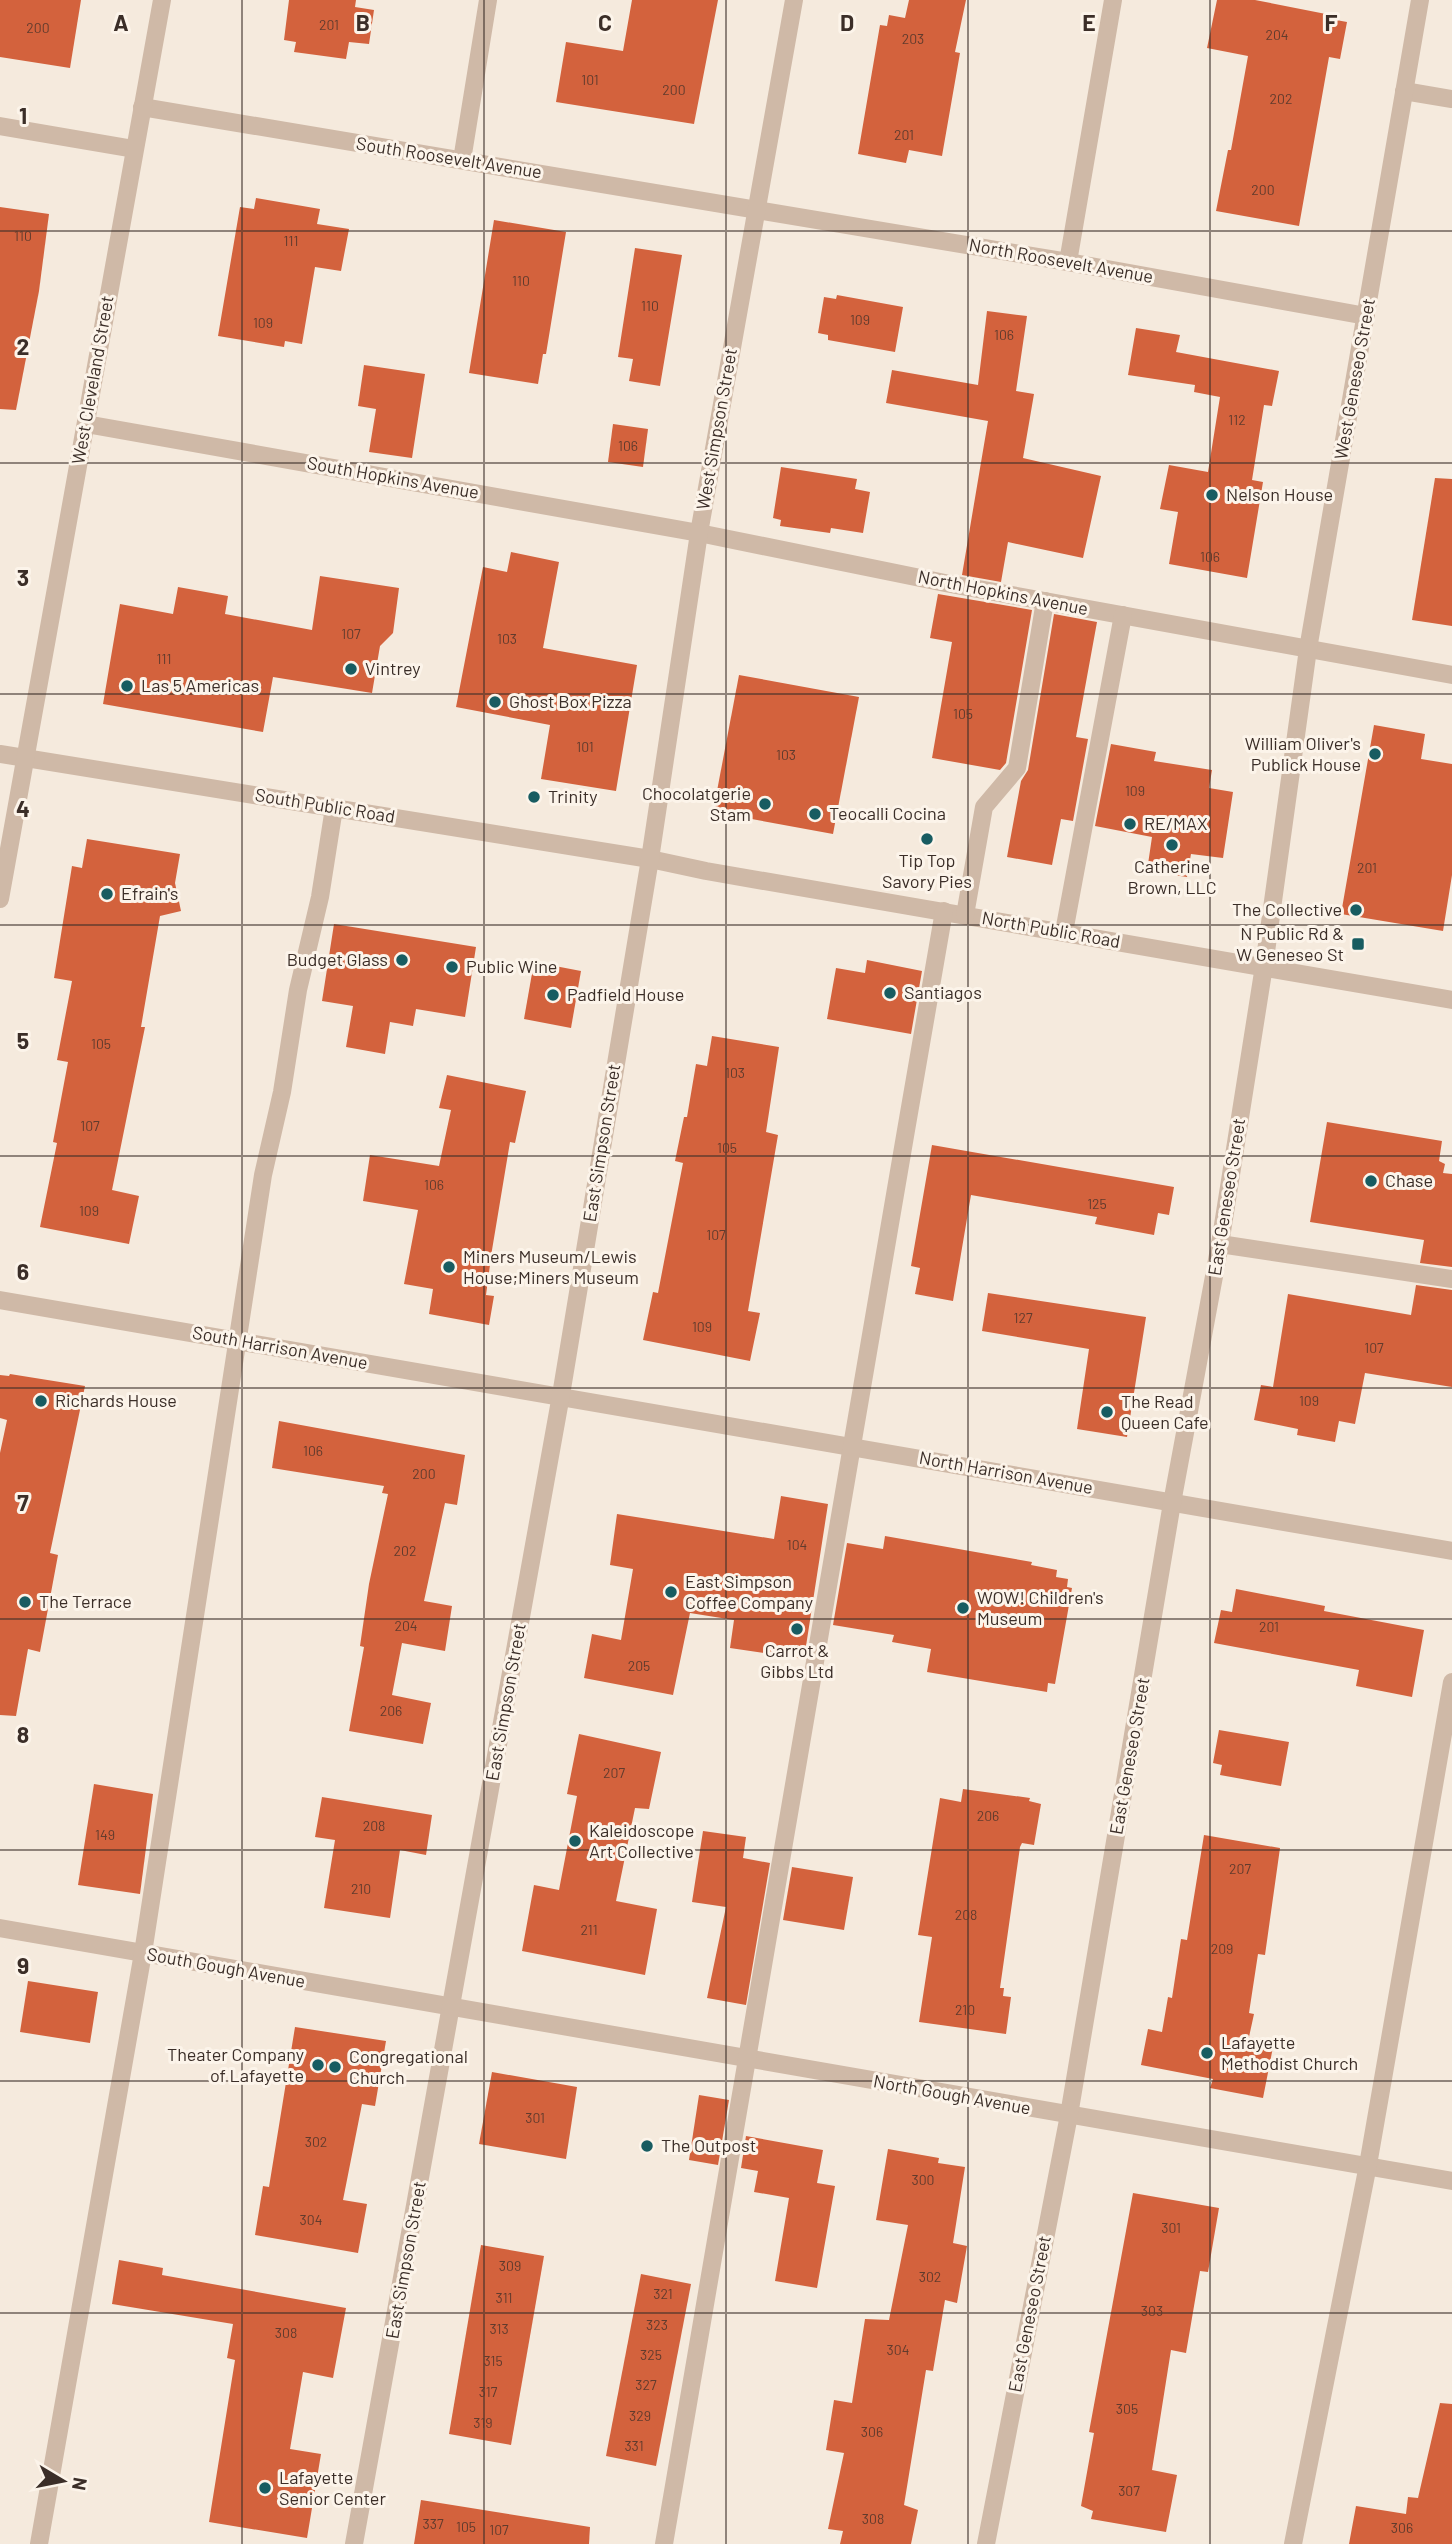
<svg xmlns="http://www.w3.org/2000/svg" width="1452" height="2544" font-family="Barlow,sans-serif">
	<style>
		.building { fill: #d3623d }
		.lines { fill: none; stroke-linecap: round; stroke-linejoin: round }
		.minor { stroke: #cfb9a7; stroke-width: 18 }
		.grid { fill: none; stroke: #3b2e28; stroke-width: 2; stroke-opacity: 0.55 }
		.poi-dot { fill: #185c61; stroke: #fcf4ea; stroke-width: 2.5 }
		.labels { text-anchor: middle; stroke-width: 6; stroke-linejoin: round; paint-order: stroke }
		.number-label { font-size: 14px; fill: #613b2d }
		.street-label { font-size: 18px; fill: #3b2e28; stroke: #fcf4ea }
		.poi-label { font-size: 18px; fill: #3b2e28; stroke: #fcf4ea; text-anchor: start }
		.grid-label { font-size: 23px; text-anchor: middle; font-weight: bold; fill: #3b2e28; stroke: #fcf4ea; stroke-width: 6; stroke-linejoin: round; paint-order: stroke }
	</style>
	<rect width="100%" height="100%" fill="#f5eadd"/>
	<!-- building -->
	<g class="building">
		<polygon points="0,0 81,0 70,68 0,57"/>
		<polygon points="289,0 356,0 355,7 374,10 369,44 349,42 346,59 294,52 296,42 284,40"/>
		<polygon points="632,0 718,0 694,124 556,102 566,42 623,51"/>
		<polygon points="909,0 966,0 955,52 960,53 942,156 909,150 906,163 858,154 880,25 887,26 889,15 905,18"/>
		<polygon points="1217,0 1255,0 1336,16 1336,20 1347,22 1340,59 1329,57 1299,226 1216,211 1228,150 1231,150 1248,56 1207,48"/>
		<polygon points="256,198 320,209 317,224 349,229 341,271 315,267 302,344 285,341 284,347 218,336 240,207 254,209"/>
		<polygon points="0,207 49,214 39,291 16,410 0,409"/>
		<polygon points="494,220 566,232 546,354 543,354 538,384 469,373"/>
		<polygon points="635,248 682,255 660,386 629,381 633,359 618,357"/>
		<polygon points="837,295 903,307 895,352 828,340 828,335 818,333 824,297 836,299"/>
		<polygon points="987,311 1027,316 1016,391 1034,394 1023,458 1101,476 1083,558 1008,542 1001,582 962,575 988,421 886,403 892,370 978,385"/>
		<polygon points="1136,328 1180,335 1176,352 1279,371 1272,406 1264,405 1252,480 1263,482 1247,578 1169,564 1178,512 1160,509 1169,465 1208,472 1220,397 1194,392 1195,385 1128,375"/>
		<polygon points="364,365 425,374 412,458 369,452 376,409 358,406"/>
		<polygon points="613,424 648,429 643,467 608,462"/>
		<polygon points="781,467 857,479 855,489 870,492 863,533 831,528 830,533 780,526 781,520 773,518"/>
		<polygon points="1435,478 1452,479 1452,626 1412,620"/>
		<polygon points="511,552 559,562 543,648 637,665 616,791 541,779 550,725 456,707 483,567 507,572"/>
		<polygon points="320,576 399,588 393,633 380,646 372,693 273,677 263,732 103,704 120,604 173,614 178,587 228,596 225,614 312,630"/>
		<polygon points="938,594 1032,610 1006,763 1000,770 932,758 952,642 930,638"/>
		<polygon points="1054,614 1097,622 1076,737 1088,739 1073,821 1061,819 1052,865 1007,857 1021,781 1028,770"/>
		<polygon points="739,675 859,697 833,834 713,812"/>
		<polygon points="1374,725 1425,734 1421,759 1452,764 1452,875 1443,931 1341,914"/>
		<polygon points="1111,744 1156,752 1154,761 1212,770 1209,788 1233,792 1223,858 1191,854 1187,877 1147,871 1152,837 1095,826"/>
		<polygon points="87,839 180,854 175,883 181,911 160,916 141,1027 145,1027 112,1190 139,1196 129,1244 40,1227 57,1143 53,1142 68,1062 57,1060 72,981 54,978 72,866 82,868"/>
		<polygon points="334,924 476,947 465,1017 416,1009 413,1026 390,1022 385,1054 346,1047 353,1006 322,1001"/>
		<polygon points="867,960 922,971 911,1034 827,1019 836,968 865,973"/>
		<polygon points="534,962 581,971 571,1028 524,1019"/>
		<polygon points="712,1036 779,1047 766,1132 778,1135 748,1311 760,1313 750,1361 643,1340 653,1292 658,1293 683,1163 675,1161 684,1117 687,1117 696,1064 707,1066"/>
		<polygon points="447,1075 526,1091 515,1143 510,1142 492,1250 486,1295 494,1296 489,1325 429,1314 433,1289 404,1284 418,1210 363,1201 370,1155 439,1166 451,1110 439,1108"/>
		<polygon points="1327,1122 1442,1141 1439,1161 1445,1164 1443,1173 1452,1174 1452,1267 1420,1263 1424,1240 1310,1222"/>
		<polygon points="932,1145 1174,1187 1169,1215 1158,1213 1154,1235 1095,1224 1097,1217 971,1195 953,1301 915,1294 920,1268 911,1266"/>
		<polygon points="1416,1285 1452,1290 1452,1387 1365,1373 1355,1424 1339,1421 1335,1442 1297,1435 1298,1429 1254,1420 1261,1385 1273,1387 1288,1294 1411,1315"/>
		<polygon points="988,1293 1146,1317 1127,1437 1077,1429 1089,1349 982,1331"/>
		<polygon points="10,1374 85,1386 50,1553 58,1555 40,1652 28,1649 16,1716 0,1715 0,1453 7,1420 0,1418 0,1375 9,1376"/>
		<polygon points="279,1421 465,1455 457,1505 445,1503 424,1601 452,1606 445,1651 402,1643 392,1695 431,1703 423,1744 349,1731 364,1647 360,1646 369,1584 388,1494 382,1493 384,1486 272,1468"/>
		<polygon points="781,1496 828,1504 804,1659 730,1648 734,1620 690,1613 673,1695 584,1678 592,1634 621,1640 633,1569 610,1565 617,1514 774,1539"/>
		<polygon points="885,1536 1032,1562 1031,1565 1057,1570 1056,1577 1068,1579 1067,1587 1072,1588 1055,1684 1048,1683 1047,1692 927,1672 931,1649 892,1642 894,1635 833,1625 847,1543 883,1549"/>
		<polygon points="1236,1589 1325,1606 1324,1611 1424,1630 1412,1697 1356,1686 1359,1670 1214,1643 1221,1610 1232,1612"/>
		<polygon points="1219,1730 1289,1742 1281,1786 1220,1775 1222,1765 1213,1763"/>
		<polygon points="579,1734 661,1752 649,1809 635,1808 616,1901 657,1909 645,1975 522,1951 534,1885 559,1890 577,1796 567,1794"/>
		<polygon points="94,1784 153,1794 140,1894 78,1885"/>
		<polygon points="963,1789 1030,1798 1029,1801 1041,1804 1034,1845 1022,1843 1020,1847 1000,1988 1004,1988 1003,1996 1011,1997 1006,2034 919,2022 932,1937 918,1935 940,1798 961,1802"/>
		<polygon points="322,1797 432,1815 426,1855 400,1850 390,1918 324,1908 335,1840 315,1837"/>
		<polygon points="703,1831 746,1837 743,1858 770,1863 746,2005 707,1998 726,1907 692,1902"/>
		<polygon points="1204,1835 1280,1848 1265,1955 1258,1954 1249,2013 1254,2014 1249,2037 1274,2042 1263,2098 1210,2088 1213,2079 1141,2065 1148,2029 1162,2032 1168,1997 1172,1998 1181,1939 1187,1940"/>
		<polygon points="792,1867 853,1877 844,1930 783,1920"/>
		<polygon points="28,1981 98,1992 90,2043 20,2032"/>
		<polygon points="295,2027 386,2041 375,2106 362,2104 343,2200 367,2204 358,2253 255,2235 263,2186 269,2187"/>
		<polygon points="492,2072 577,2087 566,2159 479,2144"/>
		<polygon points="699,2095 729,2100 718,2165 689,2160"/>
		<polygon points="746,2136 823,2150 817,2183 835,2186 817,2288 775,2281 789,2198 754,2192 758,2171 741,2168"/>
		<polygon points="888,2149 939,2158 938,2163 965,2167 953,2243 967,2246 957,2303 945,2300 933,2371 926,2370 904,2505 918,2510 911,2544 840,2544 843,2531 828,2529 844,2453 826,2450 834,2400 852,2403 865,2319 889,2320 908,2225 876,2220"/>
		<polygon points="1133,2193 1219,2208 1208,2272 1200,2271 1186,2353 1171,2350 1152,2470 1177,2475 1166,2532 1091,2519 1093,2511 1081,2506 1094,2433 1089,2432"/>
		<polygon points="481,2245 544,2256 511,2445 449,2434"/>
		<polygon points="119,2260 163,2268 162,2275 346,2308 333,2378 303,2372 290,2449 321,2454 307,2538 209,2522 235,2360 227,2358 233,2324 112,2304"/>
		<polygon points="641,2274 691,2284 656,2466 606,2456"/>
		<polygon points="1440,2403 1452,2404 1452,2544 1349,2544 1356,2506 1406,2514 1408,2497 1418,2498"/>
		<polygon points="421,2500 590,2527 589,2544 414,2544"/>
	</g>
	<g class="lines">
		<!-- minor -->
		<g class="minor">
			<polyline points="1404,91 1452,99"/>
			<polyline points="142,107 1068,262 1366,316"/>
			<polyline points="0,126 134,149"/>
			<polyline points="462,160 488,0"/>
			<polyline points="1068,262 1113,0"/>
			<polyline points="86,424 699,533 945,583 1452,675"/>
			<polyline points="0,754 650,859 706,871 1452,1000"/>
			<polyline points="0,899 162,0"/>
			<polyline points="965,915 984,807 1017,768 1045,601"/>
			<polyline points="1064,932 1123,615"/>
			<polyline points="1220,1244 1452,1279"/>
			<polyline points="0,1300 1452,1551"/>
			<polyline points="0,1928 1452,2181"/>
			<polyline points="39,2544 143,1953 263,1175 282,1092 298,990 320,897 334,808"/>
			<polyline points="354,2544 561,1395 650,859 699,533 794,0"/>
			<path d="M664 2544C760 2000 849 1455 944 911"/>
			<polyline points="986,2544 1069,2115 1172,1503 1220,1244 1264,966 1308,649 1420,0"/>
			<polyline points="1293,2544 1368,2165 1452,1682"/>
		</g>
	</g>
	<!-- grid -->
	<path class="grid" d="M242 0V2544M484 0V2544M726 0V2544M968 0V2544M1210 0V2544M0 231H1452M0 463H1452M0 694H1452M0 925H1452M0 1156H1452M0 1388H1452M0 1619H1452M0 1850H1452M0 2081H1452M0 2313H1452"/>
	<!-- markers -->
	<g class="poi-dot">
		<circle cx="1212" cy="495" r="7"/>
		<circle cx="351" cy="669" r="7"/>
		<circle cx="127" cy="686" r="7"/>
		<circle cx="495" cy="702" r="7"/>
		<circle cx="1375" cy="754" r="7"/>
		<circle cx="534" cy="797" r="7"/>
		<circle cx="765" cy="804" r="7"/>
		<circle cx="815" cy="814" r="7"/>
		<circle cx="1130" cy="824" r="7"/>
		<circle cx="927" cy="839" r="7"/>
		<circle cx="1172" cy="845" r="7"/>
		<circle cx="107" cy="894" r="7"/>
		<circle cx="1356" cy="910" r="7"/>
		<rect x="1351" y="937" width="14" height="14" rx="3.5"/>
		<circle cx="402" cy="960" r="7"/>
		<circle cx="452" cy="967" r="7"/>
		<circle cx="890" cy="993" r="7"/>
		<circle cx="553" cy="995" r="7"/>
		<circle cx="1371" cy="1181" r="7"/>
		<circle cx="449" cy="1267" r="7"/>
		<circle cx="41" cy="1401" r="7"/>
		<circle cx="1107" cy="1412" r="7"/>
		<circle cx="671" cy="1592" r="7"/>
		<circle cx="25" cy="1602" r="7"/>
		<circle cx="963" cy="1608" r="7"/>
		<circle cx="797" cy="1629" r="7"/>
		<circle cx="575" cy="1841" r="7"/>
		<circle cx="1207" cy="2053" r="7"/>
		<circle cx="318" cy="2065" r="7"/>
		<circle cx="335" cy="2067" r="7"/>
		<circle cx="647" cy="2146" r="7"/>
		<circle cx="265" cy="2488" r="7"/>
	</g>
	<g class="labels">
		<!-- number labels -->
		<g class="number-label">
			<text x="329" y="30">201</text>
			<text x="38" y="33">200</text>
			<text x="1277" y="40">204</text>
			<text x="913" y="44">203</text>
			<text x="590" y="85">101</text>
			<text x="674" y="95">200</text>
			<text x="1281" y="104">202</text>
			<text x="904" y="140">201</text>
			<text x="1263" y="195">200</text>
			<text x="23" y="241">110</text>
			<text x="291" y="246">111</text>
			<text x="521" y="286">110</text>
			<text x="650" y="311">110</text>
			<text x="860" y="325">109</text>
			<text x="263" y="328">109</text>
			<text x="1004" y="340">106</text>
			<text x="1237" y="425">112</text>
			<text x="628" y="451">106</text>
			<text x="1210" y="562">106</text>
			<text x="351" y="639">107</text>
			<text x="507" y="644">103</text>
			<text x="164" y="664">111</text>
			<text x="963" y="719">105</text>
			<text x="585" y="752">101</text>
			<text x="786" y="760">103</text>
			<text x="1135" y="796">109</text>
			<text x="1367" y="873">201</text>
			<text x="101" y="1049">105</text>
			<text x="735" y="1078">103</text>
			<text x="90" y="1131">107</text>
			<text x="727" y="1153">105</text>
			<text x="434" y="1190">106</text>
			<text x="1097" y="1209">125</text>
			<text x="89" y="1216">109</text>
			<text x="716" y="1240">107</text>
			<text x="1023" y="1323">127</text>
			<text x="702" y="1332">109</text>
			<text x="1374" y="1353">107</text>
			<text x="1309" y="1406">109</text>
			<text x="313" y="1456">106</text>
			<text x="424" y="1479">200</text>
			<text x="797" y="1550">104</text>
			<text x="405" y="1556">202</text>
			<text x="406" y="1631">204</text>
			<text x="1269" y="1632">201</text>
			<text x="639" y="1671">205</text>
			<text x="391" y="1716">206</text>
			<text x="614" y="1778">207</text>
			<text x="988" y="1821">206</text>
			<text x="374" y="1831">208</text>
			<text x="105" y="1840">149</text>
			<text x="1240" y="1874">207</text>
			<text x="361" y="1894">210</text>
			<text x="966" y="1920">208</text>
			<text x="589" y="1935">211</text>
			<text x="1222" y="1954">209</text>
			<text x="965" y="2015">210</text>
			<text x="535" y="2123">301</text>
			<text x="316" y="2147">302</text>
			<text x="923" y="2185">300</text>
			<text x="311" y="2225">304</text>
			<text x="1171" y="2233">301</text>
			<text x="510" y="2271">309</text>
			<text x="930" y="2282">302</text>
			<text x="663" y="2299">321</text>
			<text x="504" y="2303">311</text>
			<text x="1152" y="2316">303</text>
			<text x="657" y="2330">323</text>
			<text x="499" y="2334">313</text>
			<text x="286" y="2338">308</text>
			<text x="898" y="2355">304</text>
			<text x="651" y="2360">325</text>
			<text x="493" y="2366">315</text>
			<text x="646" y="2390">327</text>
			<text x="488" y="2397">317</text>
			<text x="1127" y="2414">305</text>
			<text x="640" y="2421">329</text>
			<text x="483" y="2428">319</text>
			<text x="872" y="2437">306</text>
			<text x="634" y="2451">331</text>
			<text x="1129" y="2496">307</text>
			<text x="873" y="2524">308</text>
			<text x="433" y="2529">337</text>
			<text x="466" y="2532">105</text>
			<text x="1402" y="2533">306</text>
			<text x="499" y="2535">107</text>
		</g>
		<!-- street labels -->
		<g class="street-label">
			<text transform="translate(449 158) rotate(9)" y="6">South Roosevelt Avenue</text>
			<text transform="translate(1061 261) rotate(10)" y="6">North Roosevelt Avenue</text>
			<text transform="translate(1355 379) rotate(-80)" y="6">West Geneseo Street</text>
			<text transform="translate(93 380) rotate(-80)" y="6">West Cleveland Street</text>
			<text transform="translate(717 429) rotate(-80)" y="6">West Simpson Street</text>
			<text transform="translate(393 478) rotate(10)" y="6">South Hopkins Avenue</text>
			<text transform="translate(1003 593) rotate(11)" y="6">North Hopkins Avenue</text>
			<text transform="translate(325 806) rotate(9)" y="6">South Public Road</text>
			<text transform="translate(1051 930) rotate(10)" y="6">North Public Road</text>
			<text transform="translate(602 1143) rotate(-81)" y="6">East Simpson Street</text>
			<text transform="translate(1227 1197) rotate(-81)" y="6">East Geneseo Street</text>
			<text transform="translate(280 1348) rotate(10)" y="6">South Harrison Avenue</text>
			<text transform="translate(1006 1473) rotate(10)" y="6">North Harrison Avenue</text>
			<text transform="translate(506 1702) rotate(-80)" y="6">East Simpson Street</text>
			<text transform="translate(1130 1756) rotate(-80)" y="6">East Geneseo Street</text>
			<text transform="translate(226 1968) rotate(10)" y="6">South Gough Avenue</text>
			<text transform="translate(952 2095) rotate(10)" y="6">North Gough Avenue</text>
			<text transform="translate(406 2260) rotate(-80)" y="6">East Simpson Street</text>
			<text transform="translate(1030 2314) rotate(-79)" y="6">East Geneseo Street</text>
		</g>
		<!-- poi labels -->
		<g class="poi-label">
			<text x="1226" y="501">Nelson House</text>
			<text x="365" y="675">Vintrey</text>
			<text x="141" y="692">Las 5 Americas</text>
			<text x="509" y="708">Ghost Box Pizza</text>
			<text x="1361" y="750" text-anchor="end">William Oliver's<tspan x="1361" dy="21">Publick House</tspan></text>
			<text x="751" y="800" text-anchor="end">Chocolatgerie<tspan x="751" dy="21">Stam</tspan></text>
			<text x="548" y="803">Trinity</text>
			<text x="829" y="820">Teocalli Cocina</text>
			<text x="1144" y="830">RE/MAX</text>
			<text x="927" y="867" text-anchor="middle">Tip Top<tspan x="927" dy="21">Savory Pies</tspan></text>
			<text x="1172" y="873" text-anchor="middle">Catherine<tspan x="1172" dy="21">Brown, LLC</tspan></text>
			<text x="121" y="900">Efrain's</text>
			<text x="1342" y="916" text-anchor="end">The Collective</text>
			<text x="1344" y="940" text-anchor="end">N Public Rd &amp;<tspan x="1344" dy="21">W Geneseo St</tspan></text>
			<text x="388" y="966" text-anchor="end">Budget Glass</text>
			<text x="466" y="973">Public Wine</text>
			<text x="904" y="999">Santiagos</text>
			<text x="567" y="1001">Padfield House</text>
			<text x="1385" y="1187">Chase</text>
			<text x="463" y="1263">Miners Museum/Lewis<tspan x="463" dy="21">House;Miners Museum</tspan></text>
			<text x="55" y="1407">Richards House</text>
			<text x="1121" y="1408">The Read<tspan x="1121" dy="21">Queen Cafe</tspan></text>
			<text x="685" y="1588">East Simpson<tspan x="685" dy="21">Coffee Company</tspan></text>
			<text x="977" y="1604">WOW! Children's<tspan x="977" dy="21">Museum</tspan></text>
			<text x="39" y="1608">The Terrace</text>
			<text x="797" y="1657" text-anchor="middle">Carrot &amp;<tspan x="797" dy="21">Gibbs Ltd</tspan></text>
			<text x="589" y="1837">Kaleidoscope<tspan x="589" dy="21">Art Collective</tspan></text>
			<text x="1221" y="2049">Lafayette<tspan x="1221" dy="21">Methodist Church</tspan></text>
			<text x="304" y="2061" text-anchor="end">Theater Company<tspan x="304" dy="21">of Lafayette</tspan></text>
			<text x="349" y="2063">Congregational<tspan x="349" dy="21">Church</tspan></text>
			<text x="661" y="2152">The Outpost</text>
			<text x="279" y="2484">Lafayette<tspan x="279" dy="21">Senior Center</tspan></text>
		</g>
	</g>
	<g class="grid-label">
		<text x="121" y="31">A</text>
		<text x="363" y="31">B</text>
		<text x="605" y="31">C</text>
		<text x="847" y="31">D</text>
		<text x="1089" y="31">E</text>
		<text x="1331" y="31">F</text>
		<text x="23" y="124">1</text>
		<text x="23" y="355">2</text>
		<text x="23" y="586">3</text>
		<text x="23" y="817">4</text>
		<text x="23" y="1049">5</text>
		<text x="23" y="1280">6</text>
		<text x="23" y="1511">7</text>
		<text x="23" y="1743">8</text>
		<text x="23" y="1974">9</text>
	</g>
	<!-- north arrow -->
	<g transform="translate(63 2481) rotate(100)" stroke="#fcf4ea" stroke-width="5" paint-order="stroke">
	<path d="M0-5L12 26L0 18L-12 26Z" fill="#3b2e28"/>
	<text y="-10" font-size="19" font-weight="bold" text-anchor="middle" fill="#3b2e28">N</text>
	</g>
</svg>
